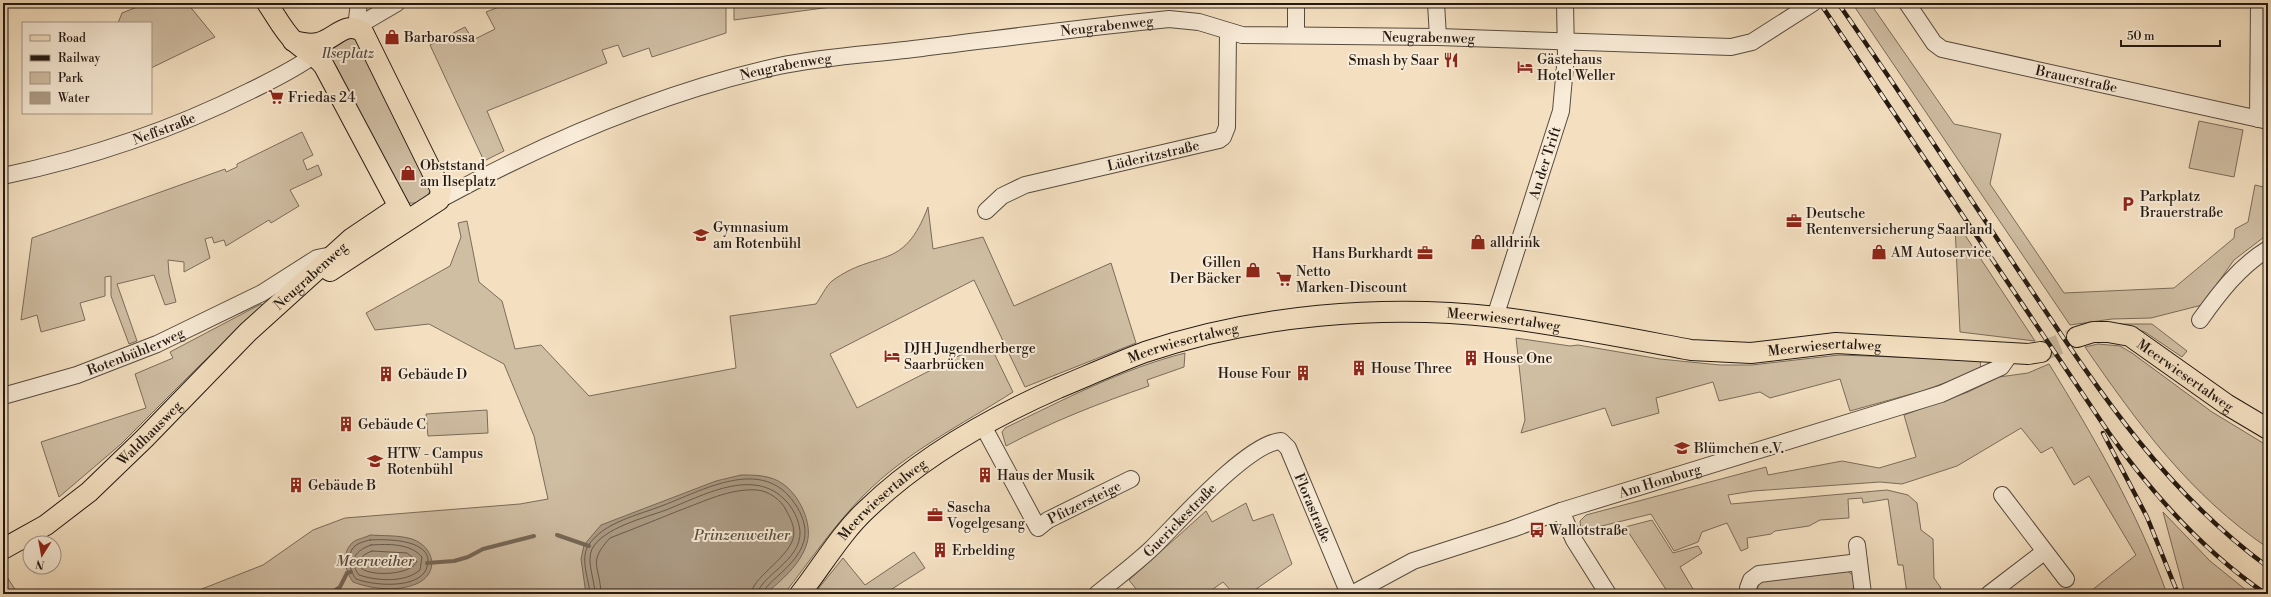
<svg xmlns="http://www.w3.org/2000/svg" width="2271" height="597" font-family="'Libre Bodoni',serif">
	<style>
		.green { fill: #d0bea3; stroke: #7a6c5a }
		.water { fill: #ad9c86; stroke: #766858 }
		.lines { fill: none; stroke-linecap: round; stroke-linejoin: round }
		.shore { stroke: #685a4c; stroke-width: 1 }
		.stream { stroke: #766858; stroke-width: 4 }
		.major-tunnel { stroke: #cab89e; stroke-width: 20; stroke-dasharray: 20 10; stroke-linecap: butt }
		.minor-casing { stroke: #574b3e; stroke-width: 18 }
		.major-casing { stroke: #231912; stroke-width: 22 }
		.minor { stroke: #f8ebd7; stroke-width: 16 }
		.major { stroke: #f4e0c1; stroke-width: 20 }
		.rail-casing { stroke: #231912; stroke-width: 4.5 }
		.rail { stroke: #f8ebd7; stroke-width: 3; stroke-dasharray: 9; stroke-linecap: butt }
		.labels { text-anchor: middle; stroke-width: 4; stroke-linejoin: round; paint-order: stroke }
		.street-label { font-size: 14px; fill: #231912; stroke: #f8ebd7 }
		.poi-label { font-size: 14px; fill: #231912; stroke: #f8ebd7; text-anchor: start }
		.park-label { font-size: 14px; font-style: italic; fill: #574b3e; stroke: #f8ebd7 }
		.water-label { font-size: 15px; font-style: italic; fill: #5a4d40; stroke: #f8ebd7 }
	</style>
	<rect width="100%" height="100%" fill="#f4e0c1"/>
	<filter id="stains"><feTurbulence type="fractalNoise" baseFrequency=".005" numOctaves="4"/><feColorMatrix values="0 0 0 0 .2 0 0 0 0 .09 0 0 0 0 .02 0 0 0 .5 -.17"/></filter>
	<radialGradient id="worn" r=".72"><stop offset=".6" stop-color="#630" stop-opacity="0"/><stop offset="1" stop-color="#630" stop-opacity=".3"/></radialGradient>
	<!-- green -->
	<g class="green">
		<polygon points="147,3 187,3 215,37 151,68 151,23 118,23 122,13"/>
		<polygon points="509,3 726,3 726,33 652,57 649,48 623,57 618,45 602,50 607,63 487,111 504,151 484,161 430,45 465,27 473,40 495,29 486,12"/>
		<polygon points="734,3 861,3 734,20"/>
		<polygon points="1852,3 1870,3 1954,124 2001,134 1990,184 2064,293 2174,288 2234,238 2235,229 2248,222 2255,185 2268,188 2268,234 2234,260 2202,305 2151,318 2112,319 2070,325"/>
		<path d="M356 37 432 187C427 199 418 206 405 202L336 66 332 65 327 55 332 42Z"/>
		<polygon points="2199,121 2243,130 2234,177 2189,168"/>
		<polygon points="302,132 313,155 303,160 307,170 318,165 322,175 290,190 299,206 271,223 269,220 226,246 224,240 214,243 212,237 205,239 210,258 184,272 184,262 168,260 169,274 176,302 165,305 154,275 117,284 137,341 129,344 111,296 111,276 105,277 105,296 80,303 85,320 41,332 37,315 21,320 32,238 225,169 226,172 237,167 237,164"/>
		<path d="M928 207 933 249 983 237 1014 306 1111 263 1136 343 1025 387 974 280 830 354 857 408 974 348 993 351 1013 392C963 424 906 452 864 495 834 525 810 561 784 594H189L263 565 313 530 345 518 520 504 548 499 534 436 504 364 429 324 375 330 366 313 450 266 461 237 458 223 467 221 479 282 502 301 515 349 541 345 589 396 736 368 730 316 816 304C821 297 826 286 832 281 877 248 903 273 928 207Z"/>
		<polygon points="1955,226 1959,226 2035,341 1960,332"/>
		<polygon points="261,304 263,305 199,366 120,445 59,497 41,442 146,408 135,374 173,358 170,352"/>
		<polygon points="2120,324 2152,324 2187,351 2182,357 2145,332"/>
		<polygon points="1516,338 1570,346 1578,345 1660,359 1720,365 1752,365 1839,355 1980,360 1981,370 1922,391 1850,411 1840,379 1770,398 1760,392 1719,401 1713,382 1656,398 1659,413 1612,426 1605,408 1521,433 1525,420"/>
		<path d="M2098 344 2120 346 2132 353 2212 412 2268 446V548C2190 495 2138 424 2085 347Z"/>
		<path d="M1185 353 1184 367 1147 380 1149 386C1100 403 1053 421 1006 446L1002 432 1005 428C1063 400 1122 369 1185 353Z"/>
		<path d="M2049 364C2094 437 2138 513 2167 594H2087L2136 555 2089 476 2074 485 2052 447 2041 453 2021 428 1957 466 1902 484 1880 482 1753 491 1728 495 1731 504 1887 490 1908 495 1917 503 1921 530 1933 539 1934 578 1941 588 1933 594H1907L1903 565H1898L1888 499 1863 503 1862 498 1848 499 1849 518 1820 520 1809 526 1775 531 1771 534 1747 538 1748 548 1741 551 1727 523 1702 532 1698 542 1674 551 1651 514 1581 531 1580 521 1586 515 1766 467 1768 475 1842 461 1879 468 1916 457 1904 415 1968 392 1999 377 2028 373Z"/>
		<polygon points="487,410 488,433 428,436 426,414"/>
		<polygon points="1246,503 1253,521 1273,514 1292,564 1249,594 1234,594 1223,582 1206,594 1140,594 1129,580 1206,511 1212,522"/>
		<polygon points="2163,512 2210,561 2251,594 2185,594"/>
		<polygon points="1652,520 1673,553 1698,546 1702,553 1680,567 1696,594 1669,594 1625,527"/>
		<polygon points="914,552 925,568 884,594 814,594 843,558 865,585"/>
		<polygon points="1846,570 1854,576 1857,589 1799,594 1760,594 1757,589 1761,580"/>
		<polygon points="3,574 5,574 18,594 3,594"/>
	</g>
	<!-- water -->
	<g class="water">
		<path d="M741 475C755 475 771 475 783 484 799 495 813 523 807 543 801 564 781 581 765 594H586L581 559 584 545 601 525 716 481Z"/>
		<path d="M370 535C383 536 399 535 412 539 435 547 440 574 416 584 397 592 371 589 353 582 345 571 341 554 352 543 356 539 365 538 370 535Z"/>
	</g>
	<g class="lines">
		<!-- shore -->
		<g class="shore">
			<path d="M370 540C385 539 425 539 428 559 428 563 427 570 424 573 411 589 372 585 356 579 349 570 346 554 355 546 358 543 366 541 370 540Z"/>
			<path d="M371 545C388 544 410 543 422 557L420 570C405 583 377 581 359 575 347 559 357 550 371 545Z"/>
			<path d="M372 551 407 553 417 561C412 575 371 577 361 568 360 557 362 555 372 551Z"/>
			<path d="M590 594C589 579 580 560 588 546 603 522 639 515 664 505 701 491 755 460 788 495 797 505 804 517 805 530 807 562 764 581 763 594"/>
			<path d="M595 594C595 580 586 562 592 549 603 528 644 518 666 510 702 496 754 466 786 501 793 508 799 520 800 531 802 561 758 577 758 594"/>
			<path d="M601 594C600 565 587 563 610 538 633 529 656 520 678 511 703 502 730 488 757 490 769 491 781 500 786 510 791 519 796 529 793 539 786 560 752 578 751 594"/>
		</g>
		<!-- stream -->
		<g class="stream">
			<polyline points="557,535 589,546"/>
			<polyline points="427,563 454,561 468,557 483,549 534,536"/>
			<polyline points="330,594 340,587 347,573 351,572"/>
		</g>
		<!-- major-tunnel -->
		<polyline class="major-tunnel" points="2041,352 2077,337"/>
		<defs>
			<g id="minor">
				<polyline points="1436,3 1438,37"/>
				<path id="s1" d="M1907 3 1934 43 1942 49 2268 121"/>
				<polyline points="356,27 397,3"/>
				<polyline points="356,27 359,3"/>
				<polyline points="1296,35 1296,3"/>
				<polyline points="2258,119 2259,3"/>
				<path id="s2" d="M3 176C89 158 172 130 250 91 272 80 294 70 314 55"/>
				<path id="s3" d="M439 200C544 143 661 92 779 66 825 56 875 54 922 48 1005 38 1087 27 1169 19L1199 22 1242 35 1438 37 1731 47 1752 42 1813 3"/>
				<path id="s4" d="M986 211 1002 196 1025 185 1219 140 1223 137 1227 127 1228 32"/>
				<path id="s5" d="M1495 317 1561 111 1566 55 1565 3"/>
				<path d="M2200 320C2220 292 2239 267 2268 249"/>
				<path id="s6" d="M3 396 77 375 157 344 262 293 317 258 332 255"/>
				<path id="s7" d="M983 426 1038 528 1048 520 1131 479"/>
				<polyline points="2002,495 2066,579"/>
				<polyline points="1561,511 1574,540 1608,594"/>
				<polyline points="1857,545 1863,594"/>
				<polyline points="1748,588 1751,580 1759,574 1859,562"/>
				<path id="s8" d="M1097 594C1115 579 1134 565 1151 549 1177 524 1247 443 1281 441L1288 448 1349 594"/>
				<path id="s9" d="M1352 594 1413 561 1512 529 1561 511 1941 394 2001 367 2011 353"/>
				<polyline points="1989,594 2044,552"/>
			</g>
			<g id="major">
				<path d="M267 3C276 16 284 32 295 42 304 51 316 55 324 66L405 218"/>
				<path d="M293 41C301 43 310 45 318 43 336 39 344 20 363 32L441 190 439 200 330 271"/>
				<path id="s10" d="M2077 337 2093 332H2108L2130 336 2226 404 2268 429"/>
				<path id="s11" d="M3 549 46 525 89 492 145 438 248 332 352 238 398 207"/>
				<path id="s12" d="M800 594C822 566 841 533 867 509 921 457 990 418 1058 388 1087 376 1116 363 1145 352 1254 315 1383 304 1497 317 1562 325 1627 338 1691 350L1751 353 1836 343 2028 354 2041 352"/>
			</g>
		</defs>
		<!-- minor casing -->
		<use href="#minor" class="minor-casing"/>
		<!-- major casing -->
		<use href="#major" class="major-casing"/>
		<!-- minor -->
		<use href="#minor" class="minor"/>
		<!-- major -->
		<use href="#major" class="major"/>
		<defs>
			<g id="rail">
				<path d="M1820 3 2109 433C2153 495 2203 551 2266 594"/>
				<path d="M1838 3C1900 92 1960 183 2020 273 2093 382 2160 488 2268 567"/>
				<polyline points="2103,433 2147,517 2178,594"/>
			</g>
		</defs>
		<!-- rail casing -->
		<use href="#rail" class="rail-casing"/>
		<!-- rail -->
		<use href="#rail" class="rail"/>
	</g>
	<!-- icons -->
	<defs>
		<symbol id="shop-bare" viewBox="-9 -9 18 18"><path d="M-5-2.5h2.3a2.7 3.5 0 0 1 5.4 0H5L5.5 6h-11ZM-1.5-2.5h3a1.5 2.3 0 0 0-3 0Z" fill="#8f2418" stroke="#f8ebd7" stroke-width="2.5" paint-order="stroke"/></symbol>
		<symbol id="restaurant-bare" viewBox="-9 -9 18 18"><path d="M-5-6h1v4h1v-4h1v4h1v-4h1v5L-1.5 .5V6h-2V.5L-5-1ZM5-6V6H3V1.5H1.5Q1.5-4 5-6Z" fill="#8f2418" stroke="#f8ebd7" stroke-width="2.5" paint-order="stroke"/></symbol>
		<symbol id="hotel-bare" viewBox="-9 -9 18 18"><path d="M-6-4.5h1.5V1H6V5H4.5V3h-9V5H-6ZM-4 0a1.8 1.8 0 1 1 3.6 0ZM.5 0V-2.5h3Q6-2.5 6 0Z" fill="#8f2418" stroke="#f8ebd7" stroke-width="2.5" paint-order="stroke"/></symbol>
		<symbol id="supermarket-bare" viewBox="-9 -9 18 18"><path d="M-6-5.5h2.5l.6 2H6L4.5 2H-2.5L-4.4-4H-6ZM-1.5 3.2a1.3 1.3 0 1 0 .1 0ZM3 3.2a1.3 1.3 0 1 0 .1 0Z" fill="#8f2418" stroke="#f8ebd7" stroke-width="2.5" paint-order="stroke"/></symbol>
		<symbol id="parking-bare" viewBox="-9 -9 18 18"><path d="M-3.5-5.5H1a3.5 3.5 0 0 1 0 7H-1V5.5H-3.5ZM-1-3.4V-.6H.8a1.4 1.4 0 0 0 0-2.8Z" fill="#8f2418" stroke="#f8ebd7" stroke-width="2.5" paint-order="stroke"/></symbol>
		<symbol id="office-bare" viewBox="-9 -9 18 18"><path d="M-6-3h4V-5.5h4V-3h4V5H-6ZM-1-4.5V-3h2v-1.5ZM-6 0V1H6V0Z" fill="#8f2418" stroke="#f8ebd7" stroke-width="2.5" paint-order="stroke"/></symbol>
		<symbol id="school-bare" viewBox="-9 -9 18 18"><path d="M0-5L7-2L0 1L-7-2ZM-4 1L0 2.5L4 1V4Q0 6-4 4Z" fill="#8f2418" stroke="#f8ebd7" stroke-width="2.5" paint-order="stroke"/></symbol>
		<symbol id="building-bare" viewBox="-9 -9 18 18"><path d="M-4-6H4V6H1V3H-1V6H-4ZM-2.5-4.3h1.7v1.8h-1.7ZM.8-4.3h1.7v1.8H.8ZM-2.5-1h1.7V.8h-1.7ZM.8-1h1.7V.8H.8Z" fill="#8f2418" stroke="#f8ebd7" stroke-width="2.5" paint-order="stroke"/></symbol>
		<symbol id="university-bare" viewBox="-9 -9 18 18"><path d="M0-5L7-2L0 1L-7-2ZM-4 1L0 2.5L4 1V4Q0 6-4 4Z" fill="#8f2418" stroke="#f8ebd7" stroke-width="2.5" paint-order="stroke"/></symbol>
		<symbol id="bus-bare" viewBox="-9 -9 18 18"><path d="M-5-6H5V4H4V6H2V4H-2V6H-4V4H-5ZM-3.5-4V0h7V-4ZM-3.5 1.2v1.5H-2V1.2ZM2 1.2v1.5H3.5V1.2Z" fill="#8f2418" stroke="#f8ebd7" stroke-width="2.5" paint-order="stroke"/></symbol>
	</defs>
	<g fill-rule="evenodd">
		<use href="#shop-bare" x="381" y="26" width="22" height="22"/>
		<use href="#restaurant-bare" x="1440" y="49" width="22" height="22"/>
		<use href="#hotel-bare" x="1514" y="56" width="22" height="22"/>
		<use href="#supermarket-bare" x="265" y="86" width="22" height="22"/>
		<use href="#shop-bare" x="397" y="162" width="22" height="22"/>
		<use href="#parking-bare" x="2117" y="193" width="22" height="22"/>
		<use href="#office-bare" x="1783" y="210" width="22" height="22"/>
		<use href="#school-bare" x="690" y="224" width="22" height="22"/>
		<use href="#shop-bare" x="1467" y="231" width="22" height="22"/>
		<use href="#shop-bare" x="1868" y="241" width="22" height="22"/>
		<use href="#office-bare" x="1414" y="242" width="22" height="22"/>
		<use href="#shop-bare" x="1242" y="259" width="22" height="22"/>
		<use href="#supermarket-bare" x="1273" y="268" width="22" height="22"/>
		<use href="#hotel-bare" x="881" y="345" width="22" height="22"/>
		<use href="#building-bare" x="1460" y="347" width="22" height="22"/>
		<use href="#building-bare" x="1348" y="357" width="22" height="22"/>
		<use href="#building-bare" x="1292" y="362" width="22" height="22"/>
		<use href="#building-bare" x="375" y="363" width="22" height="22"/>
		<use href="#building-bare" x="335" y="413" width="22" height="22"/>
		<use href="#school-bare" x="1671" y="437" width="22" height="22"/>
		<use href="#university-bare" x="364" y="450" width="22" height="22"/>
		<use href="#building-bare" x="974" y="464" width="22" height="22"/>
		<use href="#building-bare" x="285" y="474" width="22" height="22"/>
		<use href="#office-bare" x="924" y="504" width="22" height="22"/>
		<use href="#bus-bare" x="1526" y="519" width="22" height="22"/>
		<use href="#building-bare" x="929" y="539" width="22" height="22"/>
	</g>
	<g class="labels">
		<!-- street labels -->
		<g class="street-label">
			<text dy="5" stroke="none"><textPath href="#s3" startOffset="697">Neugrabenweg</textPath></text>
			<text dy="5" stroke="none"><textPath href="#s3" startOffset="1021">Neugrabenweg</textPath></text>
			<text dy="5" stroke="none"><textPath href="#s3" startOffset="373">Neugrabenweg</textPath></text>
			<text dy="5" stroke="none"><textPath href="#s1" startOffset="196">Brauerstraße</textPath></text>
			<text dy="5" stroke="none"><textPath href="#s2" startOffset="168">Neffstraße</textPath></text>
			<text dy="5" stroke="none"><textPath href="#s4" startOffset="179">Lüderitzstraße</textPath></text>
			<text dy="5" stroke="none"><textPath href="#s5" startOffset="162">An der Trift</textPath></text>
			<text dy="5" stroke="none"><textPath href="#s11" startOffset="413">Neugrabenweg</textPath></text>
			<text dy="5" stroke="none"><textPath href="#s12" startOffset="793">Meerwiesertalweg</textPath></text>
			<text dy="5" stroke="none"><textPath href="#s12" startOffset="469">Meerwiesertalweg</textPath></text>
			<text dy="5" stroke="none"><textPath href="#s12" startOffset="1117">Meerwiesertalweg</textPath></text>
			<text dy="5" stroke="none"><textPath href="#s6" startOffset="140">Rotenbühlerweg</textPath></text>
			<text dy="5" stroke="none"><textPath href="#s10" startOffset="122">Meerwiesertalweg</textPath></text>
			<text dy="5" stroke="none"><textPath href="#s11" startOffset="188">Waldhausweg</textPath></text>
			<text dy="5" stroke="none"><textPath href="#s9" startOffset="329">Am Homburg</textPath></text>
			<text dy="5" stroke="none"><textPath href="#s12" startOffset="126">Meerwiesertalweg</textPath></text>
			<text dy="5" stroke="none"><textPath href="#s7" startOffset="169">Pfitzersteige</textPath></text>
			<text dy="5" stroke="none"><textPath href="#s8" startOffset="316">Florastraße</textPath></text>
			<text dy="5" stroke="none"><textPath href="#s8" startOffset="111">Guerickestraße</textPath></text>
		</g>
		<!-- poi labels -->
		<g class="poi-label">
			<text x="404" y="42">Barbarossa</text>
			<text x="1537" y="64">Gästehaus<tspan x="1537" dy="16">Hotel Weller</tspan></text>
			<text x="1439" y="65" text-anchor="end">Smash by Saar</text>
			<text x="288" y="102">Friedas 24</text>
			<text x="420" y="170">Obststand<tspan x="420" dy="16">am Ilseplatz</tspan></text>
			<text x="2140" y="201">Parkplatz<tspan x="2140" dy="16">Brauerstraße</tspan></text>
			<text x="1806" y="218">Deutsche<tspan x="1806" dy="16">Rentenversicherung Saarland</tspan></text>
			<text x="713" y="232">Gymnasium<tspan x="713" dy="16">am Rotenbühl</tspan></text>
			<text x="1490" y="247">alldrink</text>
			<text x="1891" y="257">AM Autoservice</text>
			<text x="1413" y="258" text-anchor="end">Hans Burkhardt</text>
			<text x="1241" y="267" text-anchor="end">Gillen<tspan x="1241" dy="16">Der Bäcker</tspan></text>
			<text x="1296" y="276">Netto<tspan x="1296" dy="16">Marken-Discount</tspan></text>
			<text x="904" y="353">DJH Jugendherberge<tspan x="904" dy="16">Saarbrücken</tspan></text>
			<text x="1483" y="363">House One</text>
			<text x="1371" y="373">House Three</text>
			<text x="1291" y="378" text-anchor="end">House Four</text>
			<text x="398" y="379">Gebäude D</text>
			<text x="358" y="429">Gebäude C</text>
			<text x="1694" y="453">Blümchen e.V.</text>
			<text x="387" y="458">HTW - Campus<tspan x="387" dy="16">Rotenbühl</tspan></text>
			<text x="997" y="480">Haus der Musik</text>
			<text x="308" y="490">Gebäude B</text>
			<text x="947" y="512">Sascha<tspan x="947" dy="16">Vogelgesang</tspan></text>
			<text x="1549" y="535">Wallotstraße</text>
			<text x="952" y="555">Erbelding</text>
		</g>
		<!-- park labels -->
		<g class="park-label">
			<text x="348" y="58">Ilseplatz</text>
		</g>
		<!-- water labels -->
		<g class="water-label">
			<text x="742" y="540">Prinzenweiher</text>
			<text x="375" y="566">Meerweiher</text>
		</g>
	</g>
	<!-- margin -->
	<rect width="2271" height="597" fill="none" stroke="#f4e0c1" stroke-width="16"/>
	<rect x="4" y="4" width="2263" height="589" fill="none" stroke="#231912" stroke-width="2"/>
	<rect x="8" y="8" width="2255" height="581" fill="none" stroke="#231912"/>
	<!-- legend -->
	<rect x="22" y="22" width="130" height="92" fill="#f8ebd7" stroke="#a39788"/>
	<rect x="30" y="35" width="20" height="6" fill="#f4e0c1" stroke="#a39788"/>
	<text x="58" y="42" font-size="12" fill="#231912">Road</text>
	<rect x="30" y="55" width="20" height="6" fill="#231912" stroke="#a39788"/>
	<text x="58" y="62" font-size="12" fill="#231912">Railway</text>
	<rect x="30" y="72" width="20" height="12" fill="#d0bea3" stroke="#a39788"/>
	<text x="58" y="82" font-size="12" fill="#231912">Park</text>
	<rect x="30" y="92" width="20" height="12" fill="#ad9c86" stroke="#a39788"/>
	<text x="58" y="102" font-size="12" fill="#231912">Water</text>
	<!-- north arrow -->
	<g transform="translate(42 555) rotate(191)"><circle r="19" fill="#f8ebd7" stroke="#a39788"/>
	<path d="M0-3L7 15L0 10L-7 15Z" fill="#8f2418"/>
	<text y="-6" font-size="11" font-weight="bold" text-anchor="middle" fill="#231912">N</text>
	</g>
	<!-- scale -->
	<path d="M2121 40v6h99v-6" fill="none" stroke="#231912" stroke-width="2"/>
	<text x="2127" y="40" font-size="12" fill="#231912" stroke="#f8ebd7" stroke-width="3" paint-order="stroke">50 m</text>
	<rect width="100%" height="100%" filter="url(#stains)"/>
	<rect width="100%" height="100%" fill="url(#worn)"/>
</svg>
